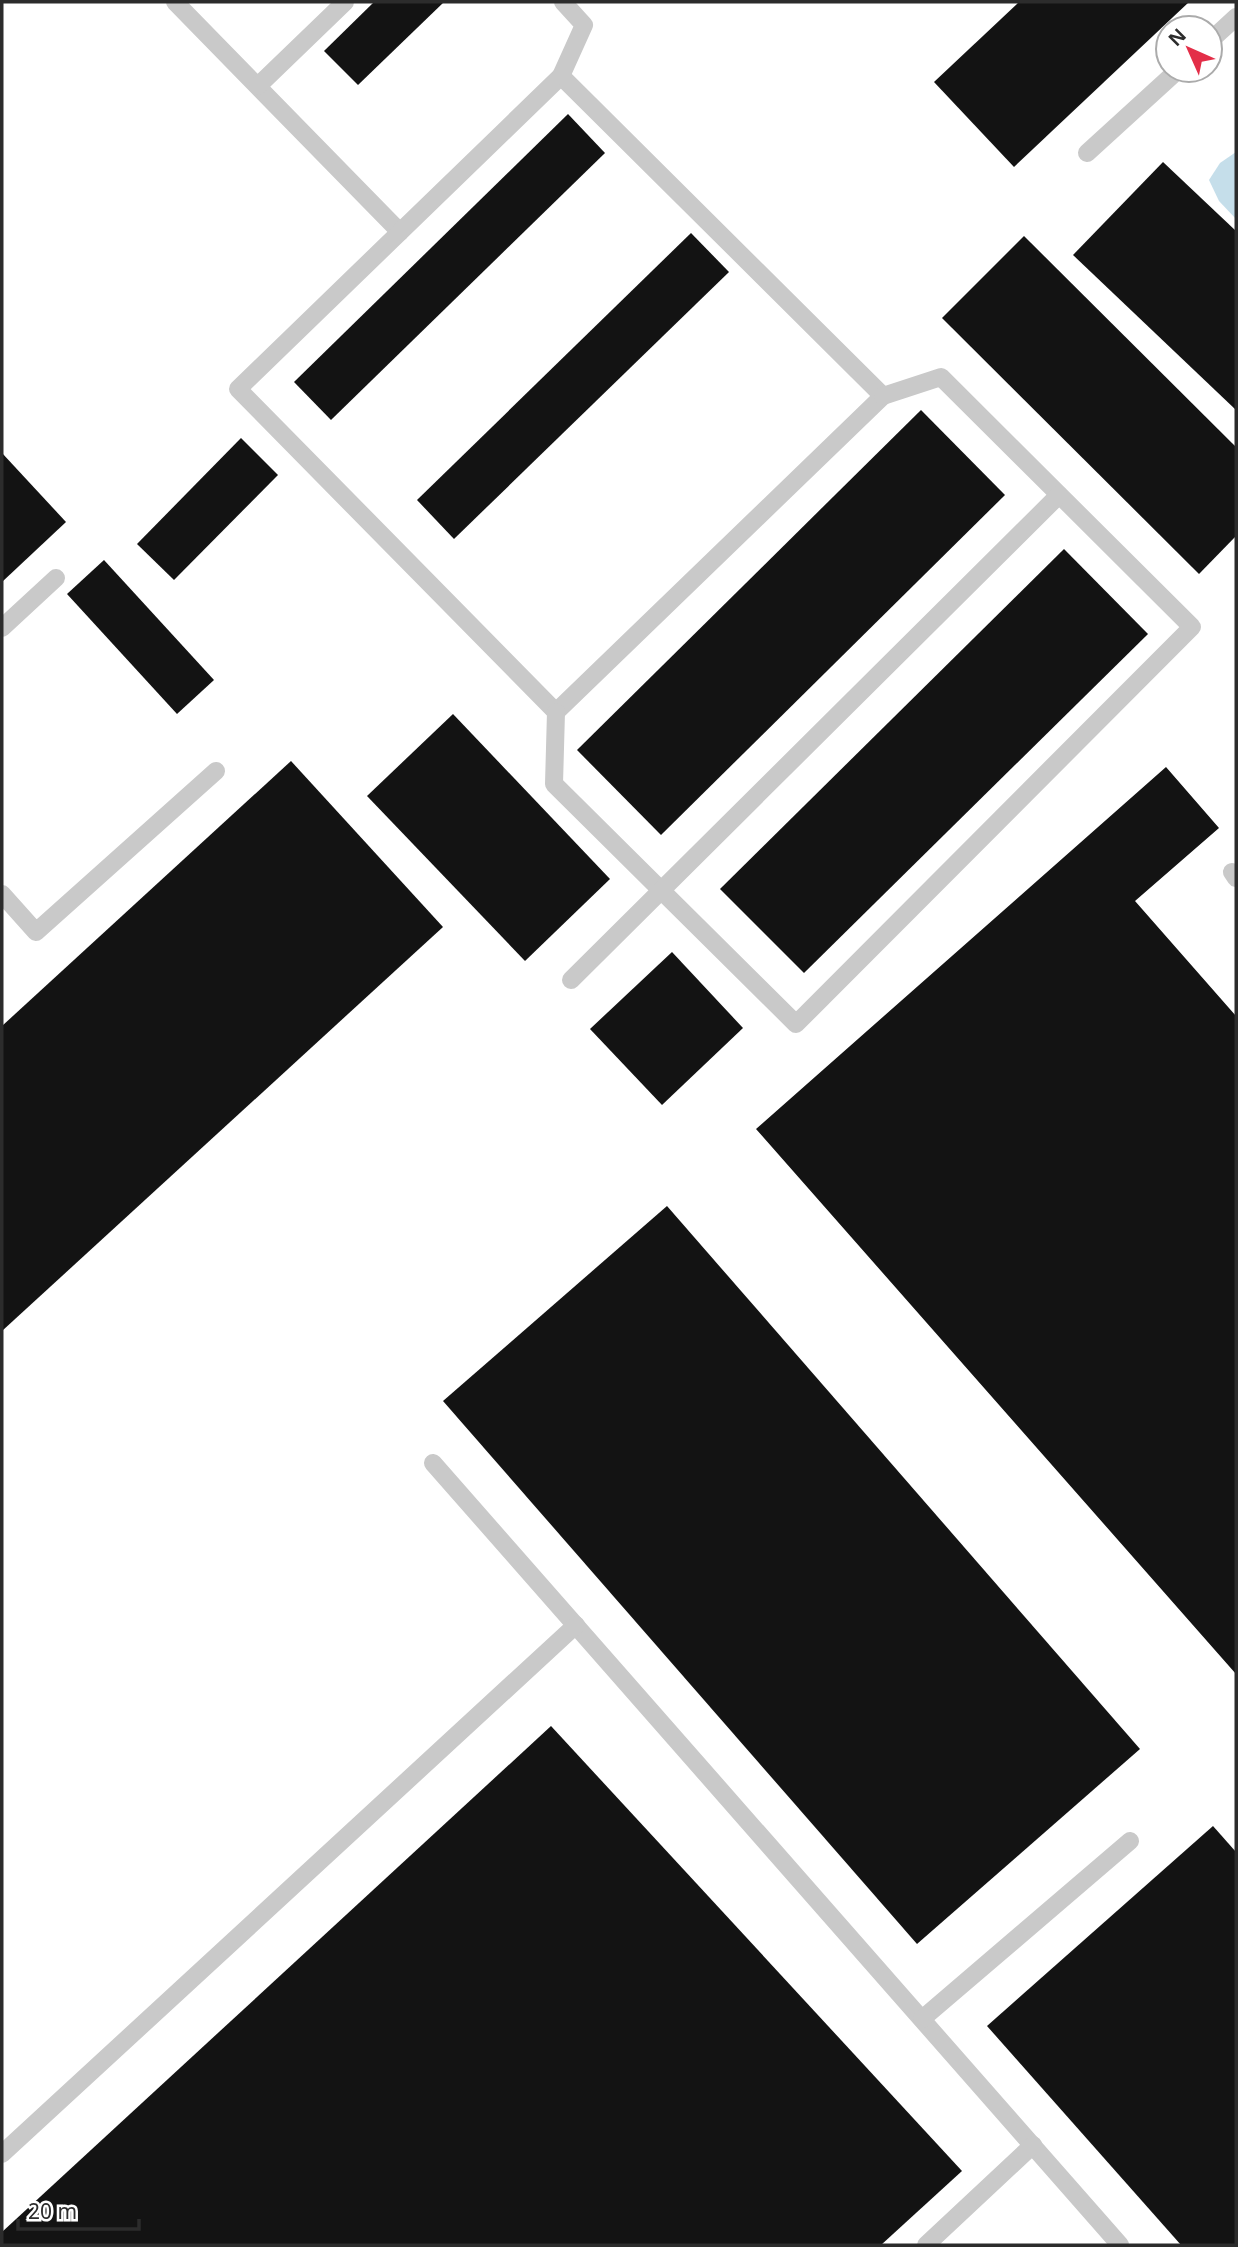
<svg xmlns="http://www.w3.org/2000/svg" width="1238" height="2247" font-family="'Noto Sans',sans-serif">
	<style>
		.water { fill: #c5deea }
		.building { fill: #131313 }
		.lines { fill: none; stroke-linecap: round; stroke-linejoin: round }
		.service { stroke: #c9c9c9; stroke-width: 18 }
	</style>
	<rect width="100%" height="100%" fill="#fff"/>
	<!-- water -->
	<polygon class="water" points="1236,152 1236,219 1219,201 1209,180 1220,163"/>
	<!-- building -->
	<g class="building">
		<polygon points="374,2 444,2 358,85 324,51"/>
		<polygon points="1019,2 1189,2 1014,167 934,82"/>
		<polygon points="568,114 605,153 331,420 294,382"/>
		<polygon points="1163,162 1236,231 1236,410 1073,255"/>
		<polygon points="691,233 729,272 454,539 417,500"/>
		<polygon points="1024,236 1236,447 1236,536 1199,574 942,318"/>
		<polygon points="921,410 1005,495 661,835 577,750"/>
		<polygon points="241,438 278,475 174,580 137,544"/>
		<polygon points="2,453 66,522 2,582"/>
		<polygon points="1064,549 1148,634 804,973 720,889"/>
		<polygon points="104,560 214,680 177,714 67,594"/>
		<polygon points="453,714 610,879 525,961 367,796"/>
		<polygon points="291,761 443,927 2,1331 2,1026"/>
		<polygon points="1166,767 1219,828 1135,901 1236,1016 1236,1674 756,1129"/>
		<polygon points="672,952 743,1028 662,1105 590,1029"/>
		<polygon points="667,1206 1140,1749 917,1944 443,1401"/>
		<polygon points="551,1726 962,2171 881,2245 2,2245 2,2232"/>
		<polygon points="1213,1826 1236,1852 1236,2245 1181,2245 987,2026"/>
	</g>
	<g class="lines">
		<!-- service -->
		<g class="service">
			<polyline points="175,2 400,232"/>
			<polyline points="1210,41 1236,17"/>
			<polygon points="561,76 883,396 556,712 238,389"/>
			<polyline points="561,76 584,25 563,2"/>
			<polyline points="258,86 345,2"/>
			<polyline points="1087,153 1178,70"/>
			<polyline points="2,628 56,578"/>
			<polyline points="556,712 554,784 796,1024 1192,627 941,377 883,396"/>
			<polyline points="1232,872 1236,878"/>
			<polyline points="2,894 36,932 216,771"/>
			<polyline points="571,980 1059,495"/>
			<polyline points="433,1463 1120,2245"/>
			<polyline points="922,2019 1130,1841"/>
			<polyline points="2,2154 576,1625"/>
			<polyline points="926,2245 1033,2145"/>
		</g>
	</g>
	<!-- border -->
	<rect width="1238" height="2247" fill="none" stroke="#2c2c2c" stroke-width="7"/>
	<!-- north arrow -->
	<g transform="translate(1189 49) rotate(315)"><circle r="33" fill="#ffffff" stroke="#ababab" stroke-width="2"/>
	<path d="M0-5L12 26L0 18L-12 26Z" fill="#e32e48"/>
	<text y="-10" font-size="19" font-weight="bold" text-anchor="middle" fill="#2c2c2c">N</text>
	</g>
	<!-- scale -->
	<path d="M18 2219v10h121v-10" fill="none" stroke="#2c2c2c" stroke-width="3.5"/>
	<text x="28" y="2219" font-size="21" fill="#2c2c2c" stroke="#ffffff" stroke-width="5" paint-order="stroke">20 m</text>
</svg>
